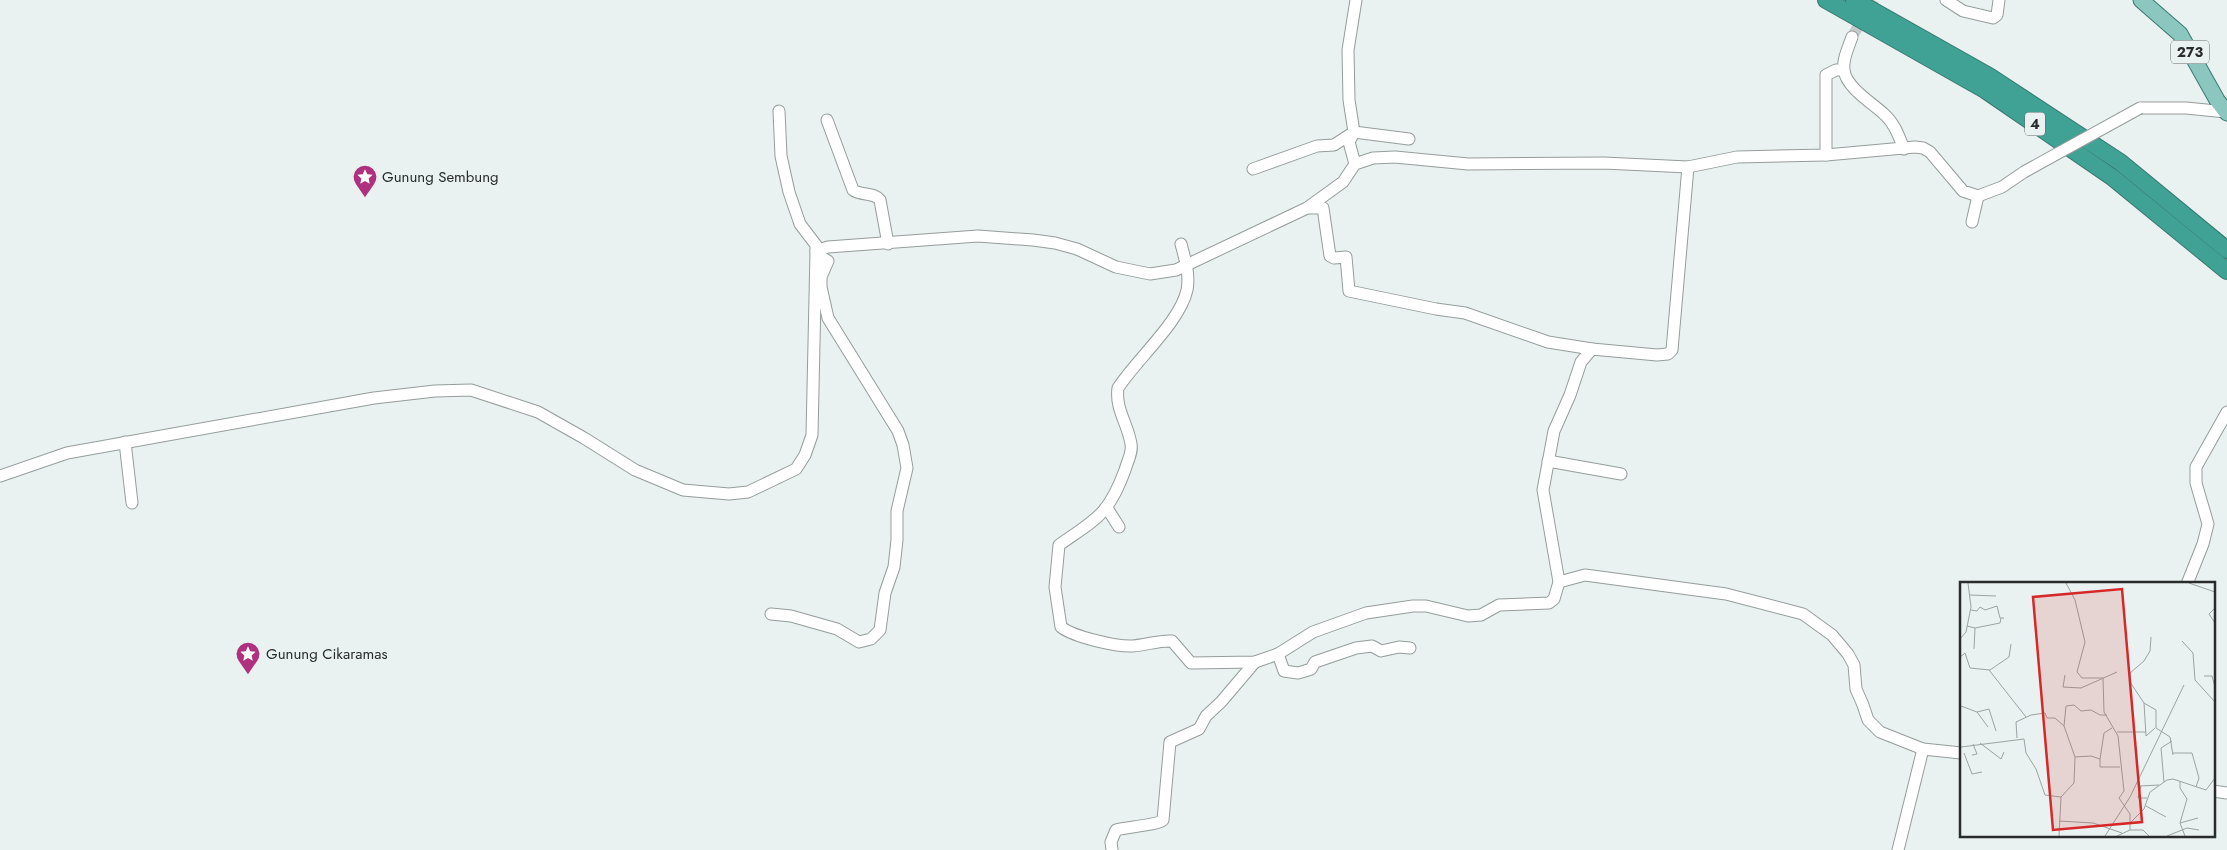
<svg xmlns="http://www.w3.org/2000/svg" width="2227" height="850" font-family="Jost,sans-serif">
	<style>
		.lines { fill: none; stroke-linecap: round; stroke-linejoin: round }
		.minor-tunnel { stroke: #c3cac9; stroke-width: 11; stroke-dasharray: 11 5.5; stroke-linecap: butt }
		.minor-casing { stroke: #959d9b; stroke-width: 13 }
		.major-casing { stroke: #387970; stroke-width: 17 }
		.highway-casing { stroke: #387970; stroke-width: 18 }
		.minor { stroke: #fff; stroke-width: 11 }
		.major { stroke: #8cc7bf; stroke-width: 15 }
		.highway { stroke: #40a295; stroke-width: 16 }
		.minor-bridge-casing { stroke: #959d9b; stroke-width: 13; stroke-linecap: butt }
		.minor-bridge { stroke: #fff; stroke-width: 11 }
		.labels { text-anchor: middle; stroke-width: 4; stroke-linejoin: round; paint-order: stroke }
		.shield { fill: #e9f2f0; stroke: #636766; stroke-width: 1 }
		.shield-label { font-size: 14px; font-weight: bold; fill: #292c2b }
		.poi-label { font-size: 15px; fill: #292c2b; stroke: #e9f2f0; text-anchor: start }
		.inset-road { fill: none; stroke: #9ca3a1; stroke-width: 1 }
		.view { fill: #d62828; fill-opacity: 0.15; stroke: #d62828; stroke-width: 2.5 }
		.inset-edge { fill: none; stroke: #292c2b; stroke-width: 2.5 }
	</style>
	<rect width="100%" height="100%" fill="#e9f2f0"/>
	<g class="lines">
		<!-- minor-tunnel -->
		<polyline class="minor-tunnel" points="1852,37 1874,0"/>
		<defs>
			<g id="minor">
				<polyline points="1946,0 1963,11 1993,18 1997,15 1999,0"/>
				<path d="M1852 37C1849 46 1842 60 1844 70 1846 88 1874 104 1885 115 1895 124 1899 137 1904 149"/>
				<polyline points="2140,108 2186,108 2226,112"/>
				<path d="M827 120 853 190C862 196 874 192 880 200L888 244"/>
				<polyline points="1826,155 1826,75 1836,70 1843,70"/>
				<polyline points="1355,164 1349,142 1354,132 1349,100 1348,50 1356,0"/>
				<polyline points="1688,167 1672,350 1668,354 1657,355 1592,349 1581,362 1570,395 1554,431 1543,490 1559,582 1585,575 1726,594 1803,614 1832,635 1848,654 1854,665 1856,689 1863,705 1868,720 1880,732 1923,749 1961,753"/>
				<polyline points="1253,169 1317,146 1334,145 1354,132 1409,139"/>
				<polyline points="1309,208 1323,208 1330,256 1334,258 1346,257 1349,291 1436,309 1465,313 1548,342 1592,349"/>
				<polyline points="1972,222 1978,196"/>
				<path d="M1181 244C1185 259 1190 275 1187 290 1180 322 1136 360 1118 388 1115 409 1128 424 1131 444 1133 452 1127 462 1125 470 1108 516 1096 519 1059 545L1055 587 1061 627C1074 637 1117 647 1133 646 1146 645 1160 640 1172 641L1191 663 1255 662 1278 654 1313 632 1366 613 1413 606H1426L1468 616 1481 615 1499 605 1549 603 1554 599 1559 582"/>
				<polyline points="125,442 132,503"/>
				<polyline points="1548,461 1621,474"/>
				<polyline points="0,476 67,453 374,398 435,391 471,390 538,412 584,438 635,470 683,490 729,494 748,492 796,469 805,455 812,435 816,251 828,247 978,236 1033,240 1055,243 1077,249 1116,267 1150,274 1176,270 1307,208 1343,182 1355,164 1373,158 1395,157 1468,164 1604,163 1688,167 1737,157 1826,155 1915,147 1923,148 1930,152 1963,191 1978,196 2002,187 2024,172"/>
				<polyline points="1107,508 1119,527"/>
				<polyline points="2187,584 2203,544 2208,524 2196,483 2196,467 2227,412"/>
				<polyline points="771,614 791,616 837,629 859,642 871,639 880,630 885,593 894,567 897,540 897,511 907,468 903,445 898,431 828,318 821,287 821,277 828,261 819,256 816,251 816,245 800,224 789,192 781,156 779,111"/>
				<polyline points="1278,654 1284,671 1298,673 1305,671 1311,669 1315,662 1356,648 1372,646 1381,651 1399,647 1410,648"/>
				<polyline points="2213,791 2227,793"/>
				<path d="M1112 850 1111 842 1116 830C1127 827 1158 825 1163 820L1170 742 1199 729 1206 716 1221 702 1255 662"/>
				<polyline points="1898,850 1923,749"/>
			</g>
			<polyline id="major" points="2141,0 2180,34 2217,100 2227,113"/>
			<g id="highway">
				<polyline points="1826,0 1985,90 2112,177 2227,271"/>
				<polyline points="1854,0 1989,76 2120,162 2227,250"/>
			</g>
		</defs>
		<!-- minor casing -->
		<use href="#minor" class="minor-casing"/>
		<!-- major casing -->
		<use href="#major" class="major-casing"/>
		<!-- highway casing -->
		<use href="#highway" class="highway-casing"/>
		<!-- minor -->
		<use href="#minor" class="minor"/>
		<!-- major -->
		<use href="#major" class="major"/>
		<!-- highway -->
		<use href="#highway" class="highway"/>
		<defs>
			<polyline id="minor-bridge" points="2024,172 2140,108"/>
		</defs>
		<!-- minor-bridge casing -->
		<use href="#minor-bridge" class="minor-bridge-casing"/>
		<!-- minor-bridge -->
		<use href="#minor-bridge" class="minor-bridge"/>
	</g>
	<!-- icons -->
	<defs>
		<symbol id="sight-pin" viewBox="-11 -11 22 30"><path d="M0 17L-7.5 6A9.5 9.5 0 1 1 7.5 6Z" fill="#ae307f" stroke="#e9f2f0"/><path d="M0-6L1.8-2.2L6-1.7L2.9 1.2L3.7 5.4L0 3.3L-3.7 5.4L-2.9 1.2L-6-1.7L-1.8-2.2Z" fill="#fff"/></symbol>
	</defs>
	<g fill-rule="evenodd">
		<use href="#sight-pin" x="351" y="163" width="28" height="38"/>
		<use href="#sight-pin" x="234" y="640" width="28" height="38"/>
	</g>
	<g class="labels">
		<!-- shield labels -->
		<g class="shield">
			<rect x="2171" y="40.5" width="38" height="23" rx="4"/>
			<rect x="2025" y="112.5" width="20" height="23" rx="4"/>
		</g>
		<g class="shield-label">
			<text x="2190" y="57">273</text>
			<text x="2035" y="129">4</text>
		</g>
		<!-- poi labels -->
		<g class="poi-label">
			<text x="382" y="182">Gunung Sembung</text>
			<text x="266" y="659">Gunung Cikaramas</text>
		</g>
	</g>
	<!-- overview -->
	<g transform="translate(1960 582)">
		<rect width="255" height="255" fill="#e9f2f0"/>
		<path class="inset-road" d="M106 1 115 18 125 60 117 90 122 96H143L144 130 158 154 164 209 159 216 170 232V241M229 1 255 10M10 13 36 14M255 26 249 32 255 41M11 28 17 29 20 25 25 28 37 24 40 36H44M7 44 15 46 14 67M15 46 40 41 41 36M191 55 190 69 184 79 170 91V100L184 121 196 128V146L210 155 213 173M0 57 6 50 11 25 8 1M222 59 233 71 235 98 255 120M0 75 5 71 10 86 30 88 49 75 51 62M29 88 66 135M105 93 103 105 121 106 157 90M244 94H252L255 105M184 121 186 154 195 146M1 124 17 130 28 145M17 130 29 127 36 149M157 150H186M57 156 56 140 71 133 85 131 87 136H95L104 144M20 161 41 177 44 170M1 165 64 157 66 171 76 187 85 213 101 215M4 171 12 192 22 190M213 171H232L239 196 236 205M12 173 17 172 13 162M115 175 104 144 106 124 114 123 121 129 131 128 140 133H147M140 177 144 151 152 146M220 199V206L227 217 220 241 225 254M204 200 201 166 212 159M180 204 199 203M181 204 178 216H187M186 224 206 235M99 239 133 241 162 251M220 241 238 236M170 248H183L189 254M99 254 101 215 114 201 115 175 131 174 140 177V185H160M145 254 170 215 224 103M157 254 170 248V241L184 227 190 210 207 198 213 197 246 208 255 196M207 254 227 246 239 248"/>
		<path class="view" d="M162 7 182 240 93 248 73 15Z"/>
		<rect width="255" height="255" class="inset-edge"/>
	</g>
</svg>
